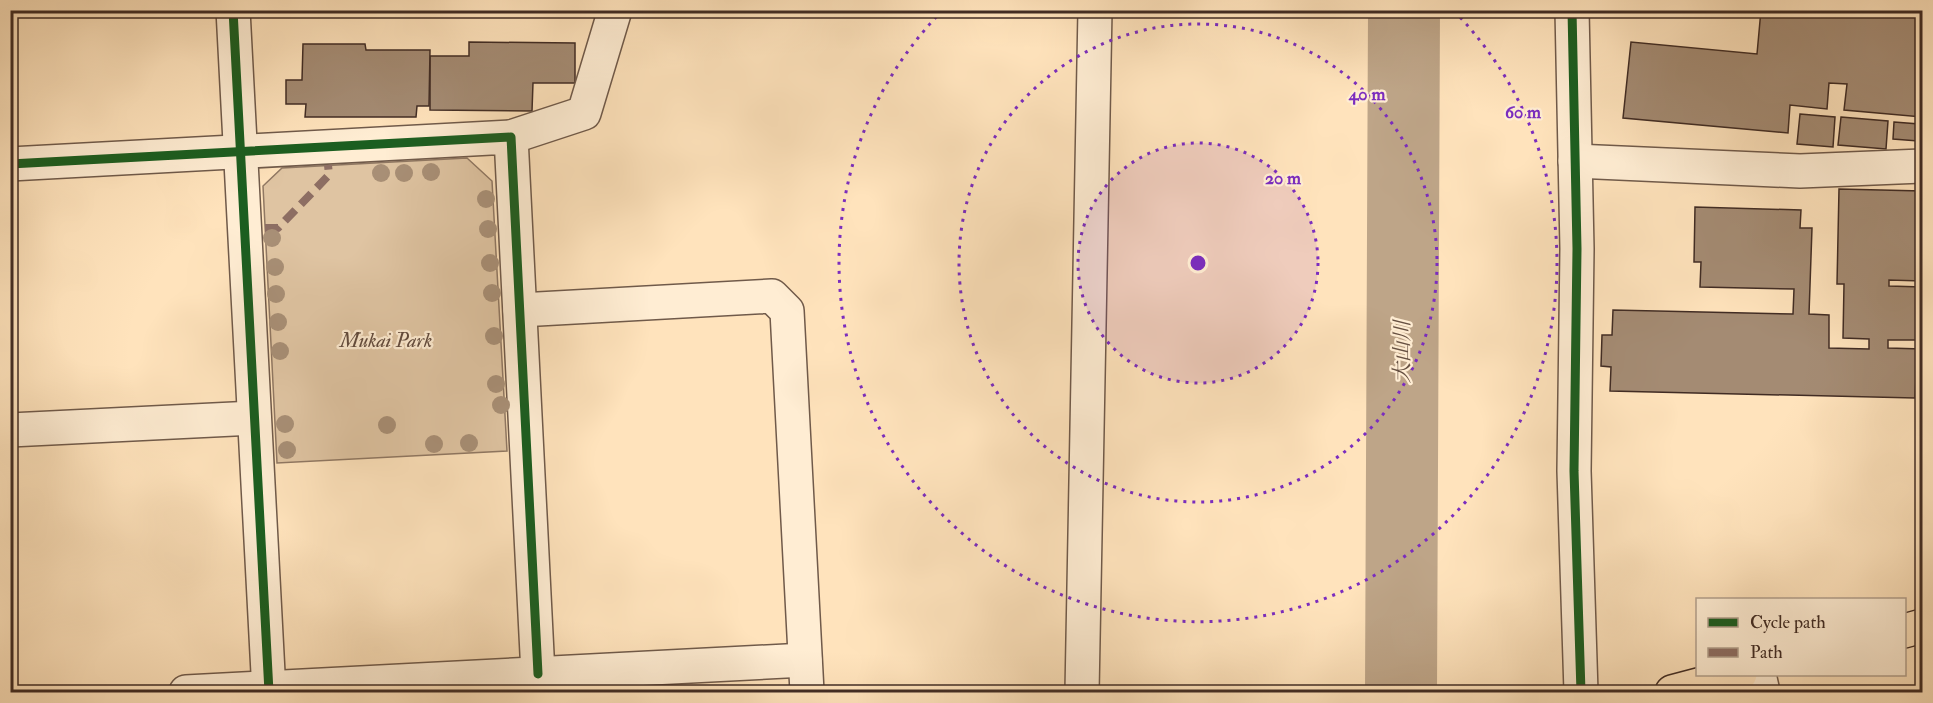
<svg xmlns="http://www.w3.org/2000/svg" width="1933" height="703" font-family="'IM FELL Double Pica','Noto Serif JP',serif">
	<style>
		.green { fill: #dfc4a2; stroke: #907863; stroke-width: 1.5 }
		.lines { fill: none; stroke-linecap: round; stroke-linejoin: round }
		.river { stroke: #bea588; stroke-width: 72 }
		.building { fill: #a48b73; stroke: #412c24; stroke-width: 1.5 }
		.minor-casing { stroke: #705a4a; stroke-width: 36 }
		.major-casing { stroke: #412c24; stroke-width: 36 }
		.minor { stroke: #ffedd3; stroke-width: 33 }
		.major { stroke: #ffe3bc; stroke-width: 33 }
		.quiet { stroke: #8d6e63; stroke-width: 8; stroke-dasharray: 15 8; stroke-linecap: butt }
		.cycleway-casing { stroke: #ffedd3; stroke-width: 13 }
		.cycleway { stroke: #1b5e20; stroke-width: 9 }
		.tree { fill: #a88f76 }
		.ring { fill: none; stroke: #7b2cbf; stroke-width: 3; stroke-dasharray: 3 6 }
		.labels { text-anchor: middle; stroke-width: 4.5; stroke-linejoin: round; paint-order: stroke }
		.park-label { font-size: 20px; font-style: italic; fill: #614a3d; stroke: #ffedd3 }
		.water-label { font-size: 21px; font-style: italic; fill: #665042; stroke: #ffedd3 }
		.centre { fill: #7b2cbf; stroke: #ffedd3; stroke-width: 3 }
		.ring-label { font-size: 18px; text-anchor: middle; font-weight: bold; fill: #7b2cbf; stroke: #ffedd3; stroke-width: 4.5; stroke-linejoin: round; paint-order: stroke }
	</style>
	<rect width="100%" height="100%" fill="#ffe3bc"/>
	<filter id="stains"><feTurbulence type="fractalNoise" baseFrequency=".00333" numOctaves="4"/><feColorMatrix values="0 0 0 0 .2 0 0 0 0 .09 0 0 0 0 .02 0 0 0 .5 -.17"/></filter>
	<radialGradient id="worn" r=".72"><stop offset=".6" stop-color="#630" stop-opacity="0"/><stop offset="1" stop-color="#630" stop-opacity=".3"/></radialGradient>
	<!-- green -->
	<polygon class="green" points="467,158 492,181 507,451 277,463 263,186 282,168"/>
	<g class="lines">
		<!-- river -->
		<polyline class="river" points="1401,692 1404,10"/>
	</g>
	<!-- building -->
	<g class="building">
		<polygon points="1761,10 1922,10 1922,117 1844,110 1847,84 1829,83 1827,109 1790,105 1788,133 1623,118 1631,42 1757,54"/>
		<polygon points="469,42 575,43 575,83 533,83 532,111 430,110 430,56 469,56"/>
		<polygon points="303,44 365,44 366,50 430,50 429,106 417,106 416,117 305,117 306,104 286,104 286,80 302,80"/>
		<polygon points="1800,114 1835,117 1833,147 1797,144"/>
		<polygon points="1841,117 1888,121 1886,149 1838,145"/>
		<polygon points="1894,122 1919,124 1918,141 1893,139"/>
		<polygon points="1839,189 1922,191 1922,281 1889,280 1889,286 1922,287 1922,340 1888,340 1888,348 1922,349 1922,378 1916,378 1915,398 1610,391 1611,367 1601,366 1602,335 1612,335 1613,310 1793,314 1794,289 1700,287 1701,262 1694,262 1695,207 1801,210 1800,228 1812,228 1809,314 1829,315 1829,348 1869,349 1869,339 1843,338 1844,284 1837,284"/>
	</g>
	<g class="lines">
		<defs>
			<g id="minor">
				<polyline points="233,10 269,692"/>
				<polyline points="1572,10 1577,249 1574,471 1581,692"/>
				<polyline points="511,137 584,113 615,10"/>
				<polyline points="1575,161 1800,171 1922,166"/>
				<polyline points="10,164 511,137 538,674"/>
				<polyline points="520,310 772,296 787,311 807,692"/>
				<polyline points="10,430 254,418"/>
				<polyline points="1759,674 1763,692"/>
				<polyline points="186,692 805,660"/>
				<polyline points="1082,692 1095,10"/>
			</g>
			<g id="major">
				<polyline points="1904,631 1922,626"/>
				<polyline points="1672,692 1740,674"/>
			</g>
		</defs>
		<!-- minor casing -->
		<use href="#minor" class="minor-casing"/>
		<!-- major casing -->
		<use href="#major" class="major-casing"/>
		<!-- minor -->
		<use href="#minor" class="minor"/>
		<!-- major -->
		<use href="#major" class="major"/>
		<!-- quiet -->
		<polyline class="quiet" points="265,228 278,228 329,175 328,165"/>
		<defs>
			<g id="cycleway">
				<polyline points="233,10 269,692"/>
				<polyline points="1572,10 1577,249 1574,471 1581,692"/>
				<polyline points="10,164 511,137 538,674"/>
			</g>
		</defs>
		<!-- cycleway casing -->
		<use href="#cycleway" class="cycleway-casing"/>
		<!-- cycleway -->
		<use href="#cycleway" class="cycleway"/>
	</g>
	<!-- trees -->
	<g class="tree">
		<circle cx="431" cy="172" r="9"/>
		<circle cx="381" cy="173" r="9"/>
		<circle cx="404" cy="173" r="9"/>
		<circle cx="486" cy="199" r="9"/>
		<circle cx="488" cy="229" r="9"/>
		<circle cx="272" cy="238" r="9"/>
		<circle cx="490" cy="263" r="9"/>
		<circle cx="275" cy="267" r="9"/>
		<circle cx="492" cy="293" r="9"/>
		<circle cx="276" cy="294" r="9"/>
		<circle cx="278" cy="322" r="9"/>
		<circle cx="494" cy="336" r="9"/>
		<circle cx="280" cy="351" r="9"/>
		<circle cx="496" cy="384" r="9"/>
		<circle cx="501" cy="405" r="9"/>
		<circle cx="285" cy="424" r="9"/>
		<circle cx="387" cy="425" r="9"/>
		<circle cx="469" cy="443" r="9"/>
		<circle cx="434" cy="444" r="9"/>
		<circle cx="287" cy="450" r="9"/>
	</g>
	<!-- distance rings -->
	<circle cx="1198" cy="263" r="120" fill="#7b2cbf" fill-opacity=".12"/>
	<g class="ring">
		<circle cx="1198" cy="263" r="120"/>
		<circle cx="1198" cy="263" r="239"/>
		<path d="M1454 11A359 359 0 1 1 942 11"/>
	</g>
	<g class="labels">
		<!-- park labels -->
		<g class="park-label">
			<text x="386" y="347">Mukai Park</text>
		</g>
		<!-- water labels -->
		<g class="water-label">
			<text transform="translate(1402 352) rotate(-90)" y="7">大山川</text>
		</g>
	</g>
	<circle cx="1198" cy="263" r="9" class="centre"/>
	<g class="ring-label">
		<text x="1367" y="100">40 m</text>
		<text x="1523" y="118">60 m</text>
		<text x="1283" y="184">20 m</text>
	</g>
	<!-- margin -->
	<rect width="1933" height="703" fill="none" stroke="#ffe3bc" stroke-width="36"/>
	<rect x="12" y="12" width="1909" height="679" fill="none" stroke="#412c24" stroke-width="3"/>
	<rect x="18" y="18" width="1897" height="667" fill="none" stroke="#412c24" stroke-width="1.5"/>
	<!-- legend -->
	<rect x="1696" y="598" width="210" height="78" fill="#ffedd3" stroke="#b3a08d" stroke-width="1.5"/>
	<rect x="1708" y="618" width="30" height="9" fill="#1b5e20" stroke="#b3a08d" stroke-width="1.5"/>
	<text x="1750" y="628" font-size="18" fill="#412c24">Cycle path</text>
	<rect x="1708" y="648" width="30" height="9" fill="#8d6e63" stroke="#b3a08d" stroke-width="1.5"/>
	<text x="1750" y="658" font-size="18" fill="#412c24">Path</text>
	<rect width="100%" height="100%" filter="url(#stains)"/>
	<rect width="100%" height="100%" fill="url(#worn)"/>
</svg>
